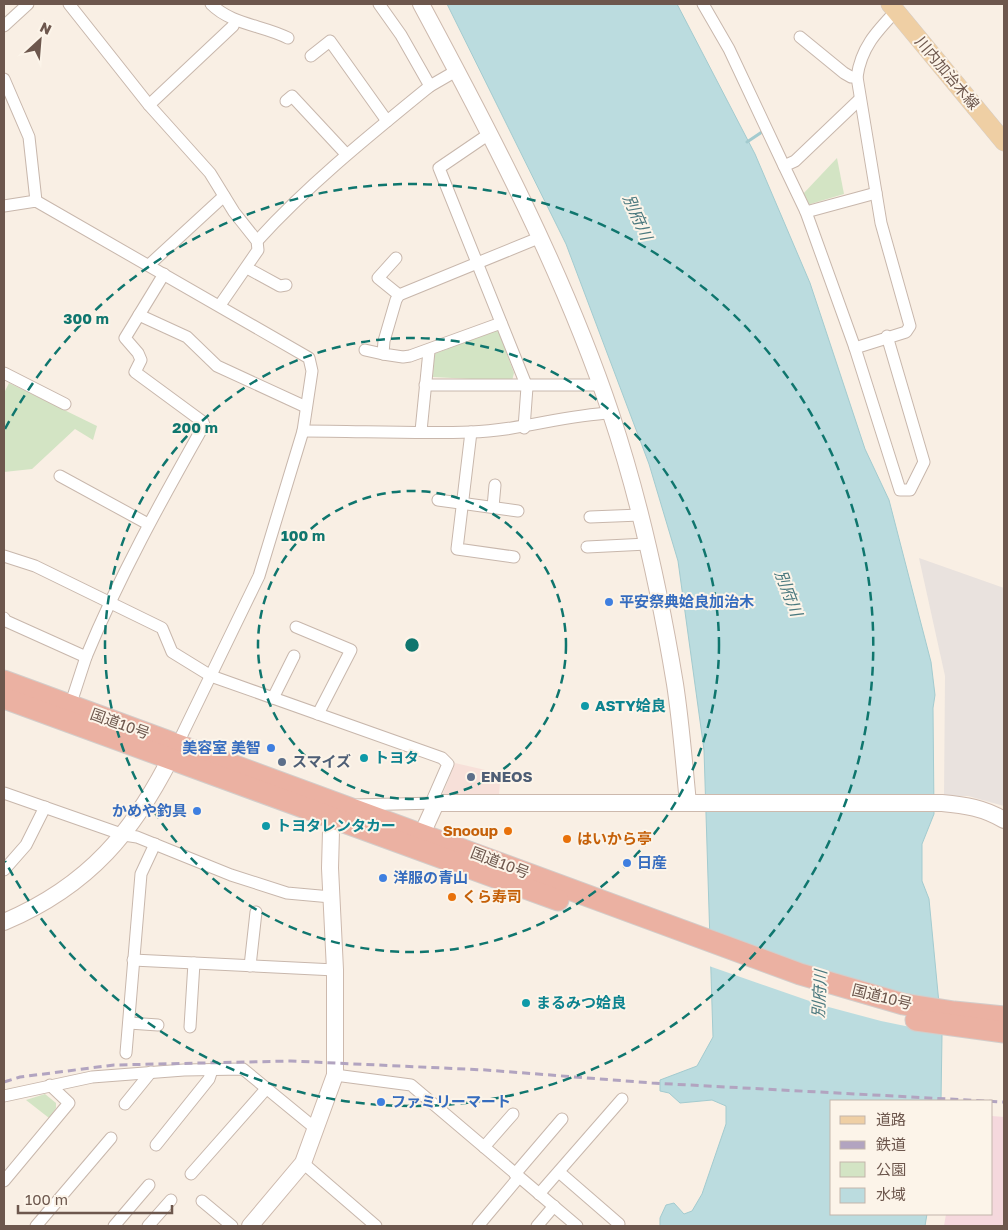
<svg xmlns="http://www.w3.org/2000/svg" width="1008" height="1230" font-family="'Golos Text','Noto Sans JP',sans-serif">
	<style>
		.commercial { fill: #f7e0d9 }
		.industrial { fill: #e9e2de }
		.medical { fill: #f5d8dd }
		.green { fill: #d3e4c4 }
		.water { fill: #bbdcdf; stroke: #a3cbcf }
		.pier { fill: #f9efe4 }
		.lines { fill: none; stroke-linecap: round; stroke-linejoin: round }
		.stream { stroke: #a3cbcf; stroke-width: 3 }
		.street-casing { stroke: #c8b7ac; stroke-width: 13 }
		.secondary-casing { stroke: #cdb9ad; stroke-width: 18 }
		.primary-casing { stroke: #d3cdca; stroke-width: 19 }
		.highway-casing { stroke: #d3cdca; stroke-width: 23 }
		.street { stroke: #fff; stroke-width: 11 }
		.secondary { stroke: #fff; stroke-width: 16 }
		.primary { stroke: #efcfa4; stroke-width: 18 }
		.highway { stroke: #ebb1a2; stroke-width: 21 }
		.rail { stroke: #b2a4c0; stroke-width: 3; stroke-dasharray: 8 5; stroke-linecap: butt }
		.ring { fill: none; stroke: #0f766e; stroke-width: 2.5; stroke-dasharray: 9 6 }
		.shop-dot { fill: #3f7fe0; stroke: #fcf4e9; stroke-width: 2 }
		.culture-dot { fill: #0f9aa8; stroke: #fcf4e9; stroke-width: 2 }
		.service-dot { fill: #5c6f8a; stroke: #fcf4e9; stroke-width: 2 }
		.food-dot { fill: #e8710a; stroke: #fcf4e9; stroke-width: 2 }
		.labels { text-anchor: middle; stroke-width: 4; stroke-linejoin: round; paint-order: stroke }
		.street-label { font-size: 15px; fill: #6d574d; stroke: #fcf4e9 }
		.shop-label { font-size: 15px; font-weight: bold; fill: #366cbe; stroke: #fcf4e9; text-anchor: start }
		.culture-label { font-size: 15px; font-weight: bold; fill: #0d838f; stroke: #fcf4e9; text-anchor: start }
		.service-label { font-size: 15px; font-weight: bold; fill: #4e5e75; stroke: #fcf4e9; text-anchor: start }
		.food-label { font-size: 15px; font-weight: bold; fill: #c56008; stroke: #fcf4e9; text-anchor: start }
		.water-label { font-size: 16px; font-style: italic; fill: #4a787e; stroke: #fcf4e9 }
		.centre { fill: #0f766e; stroke: #fcf4e9; stroke-width: 2.5 }
		.ring-label { font-size: 15px; text-anchor: middle; font-weight: bold; fill: #0f766e; stroke: #fcf4e9; stroke-width: 4; stroke-linejoin: round; paint-order: stroke }
	</style>
	<rect width="100%" height="100%" fill="#f9efe4"/>
	<!-- commercial -->
	<polygon class="commercial" points="455,763 494,772 493,781 500,782 499,795 442,796"/>
	<!-- industrial -->
	<polygon class="industrial" points="919,558 1004,588 1004,806 968,796 944,796 945,676"/>
	<!-- medical -->
	<polygon class="medical" points="992,1116 1004,1117 1004,1226 944,1226 946,1214 992,1214"/>
	<!-- green -->
	<g class="green">
		<polygon points="837,158 844,194 807,205 803,194"/>
		<polygon points="498,330 514,373 512,381 433,377 434,354"/>
		<polygon points="9,383 97,426 93,440 75,429 32,469 4,472 4,393"/>
		<polygon points="45,1094 56,1103 56,1108 49,1118 26,1100"/>
	</g>
	<!-- water -->
	<polygon class="water" points="447,4 677,4 755,154 810,283 865,449 889,500 931,662 935,695 933,708 934,814 922,844 922,881 929,899 942,1035 941,1101 832,1101 832,1214 927,1214 925,1226 660,1226 660,1218 666,1205 674,1203 684,1214 692,1211 702,1194 726,1124 726,1106 712,1100 680,1103 669,1093 660,1091 660,1080 697,1066 713,1037 704,750 678,561 649,464 566,244"/>
	<!-- pier -->
	<polygon class="pier" points="708,931 821,972 881,988 941,1000 944,1034 881,1021 821,1005 709,966"/>
	<g class="lines">
		<!-- stream -->
		<polyline class="stream" points="747,142 765,130"/>
		<defs>
			<g id="street">
				<polyline points="69,4 149,105 210,173 234,212 257,241 258,250 220,305"/>
				<path d="M211 4C232 25 263 25 288 38"/>
				<polyline points="703,4 729,49 784,166"/>
				<polyline points="4,26 28,4"/>
				<polyline points="800,37 844,73 851,77 857,77"/>
				<polyline points="311,56 330,41 387,121"/>
				<polyline points="4,79 29,137 36,201"/>
				<polyline points="430,86 456,71"/>
				<polyline points="286,101 292,96 346,154"/>
				<polyline points="149,105 233,26 235,21"/>
				<polyline points="489,134 439,168 527,387 524,428"/>
				<polyline points="4,206 36,201 309,358 312,371 303,431 259,576 177,745"/>
				<polyline points="806,212 784,166 795,161 860,99"/>
				<path d="M257 241C310 183 370 135 430 86L401 35 379 4"/>
				<polyline points="396,258 378,278 399,295"/>
				<polyline points="149,265 224,196"/>
				<polyline points="247,268 280,286 286,285"/>
				<polyline points="139,315 187,337 217,366 306,407"/>
				<polyline points="501,323 410,356 403,357 383,354 384,341 396,300 399,295 541,237"/>
				<path d="M887 336 924 462 910 490H900L855 348 906 332 910 326 881 223 857 77C861 48 876 32 896 11"/>
				<polyline points="855,348 806,212 876,193"/>
				<polyline points="365,350 383,354"/>
				<polyline points="4,373 65,404"/>
				<polyline points="425,385 599,385"/>
				<path d="M303 431C359 431 415 434 471 432 519 431 563 415 611 413"/>
				<polyline points="421,431 429,351"/>
				<polyline points="471,432 457,549 514,557"/>
				<polyline points="60,476 148,524"/>
				<polyline points="438,500 518,511"/>
				<polyline points="493,507 495,485"/>
				<polyline points="590,517 640,515"/>
				<polyline points="587,547 647,544"/>
				<polyline points="4,556 35,566 162,628 172,652 211,676 442,758 448,764 431,803"/>
				<path d="M4 618 6 621 86 657C119 577 161 501 204 425L203 422 135 372 141 360 138 353 125 338 164 274"/>
				<polyline points="296,627 351,650 318,714"/>
				<polyline points="273,698 294,656"/>
				<polyline points="70,706 86,657"/>
				<polyline points="4,793 124,835 137,837 231,875 287,893 331,897"/>
				<polyline points="355,805 436,803"/>
				<polyline points="4,870 26,845 45,807"/>
				<polyline points="133,960 335,970"/>
				<polyline points="250,966 256,912"/>
				<polyline points="129,1023 158,1025"/>
				<polyline points="190,1027 194,963"/>
				<polyline points="126,1053 141,874 155,844"/>
				<polyline points="335,1075 411,1085 577,1226"/>
				<polyline points="4,1096 92,1077 184,1070 243,1069 316,1129"/>
				<polyline points="125,1104 151,1072"/>
				<polyline points="156,1145 209,1079 212,1070"/>
				<polyline points="484,1147 513,1114"/>
				<polyline points="303,1163 376,1226"/>
				<polyline points="559,1172 619,1224"/>
				<polyline points="191,1174 266,1089"/>
				<polyline points="515,1174 562,1119"/>
				<polyline points="4,1181 69,1103 50,1085"/>
				<polyline points="539,1194 622,1099"/>
				<polyline points="202,1201 232,1226"/>
				<polyline points="36,1226 111,1138"/>
				<polyline points="114,1226 149,1185"/>
				<polyline points="148,1226 171,1200"/>
				<polyline points="478,1226 519,1177"/>
				<polyline points="537,1226 554,1206"/>
			</g>
			<g id="secondary">
				<path d="M421 4C492 136 563 271 611 414 640 501 660 593 675 684 681 723 684 763 688 803"/>
				<path d="M417 845 436 803H942C965 805 984 808 1004 820"/>
				<path d="M4 922C89 886 135 831 175 749"/>
				<polyline points="250,1226 303,1163 335,1075 335,970 330,868 331,831 338,807"/>
			</g>
			<polyline id="primary" points="890,4 1004,142"/>
			<g id="highway">
				<polyline points="4,681 800,974 903,1004 954,1012 1004,1017"/>
				<polyline points="4,698 558,900"/>
				<polyline points="916,1020 1004,1032"/>
			</g>
		</defs>
		<!-- street casing -->
		<use href="#street" class="street-casing"/>
		<!-- secondary casing -->
		<use href="#secondary" class="secondary-casing"/>
		<!-- primary casing -->
		<use href="#primary" class="primary-casing"/>
		<!-- highway casing -->
		<use href="#highway" class="highway-casing"/>
		<!-- street -->
		<use href="#street" class="street"/>
		<!-- secondary -->
		<use href="#secondary" class="secondary"/>
		<!-- primary -->
		<use href="#primary" class="primary"/>
		<!-- highway -->
		<use href="#highway" class="highway"/>
		<!-- rail -->
		<polyline class="rail" points="4,1082 20,1077 114,1065 291,1061 486,1070 652,1083 1004,1102"/>
	</g>
	<!-- distance rings -->
	<g class="ring">
		<circle cx="412" cy="645" r="154"/>
		<circle cx="412" cy="645" r="307"/>
		<path d="M5 429A461 461 0 1 1 5 861"/>
	</g>
	<!-- markers -->
	<g class="shop-dot">
		<circle cx="609" cy="602" r="5"/>
		<circle cx="271" cy="748" r="5"/>
		<circle cx="197" cy="811" r="5"/>
		<circle cx="627" cy="863" r="5"/>
		<circle cx="383" cy="878" r="5"/>
		<circle cx="381" cy="1102" r="5"/>
	</g>
	<g class="culture-dot">
		<circle cx="585" cy="706" r="5"/>
		<circle cx="364" cy="758" r="5"/>
		<circle cx="266" cy="826" r="5"/>
		<circle cx="526" cy="1003" r="5"/>
	</g>
	<g class="service-dot">
		<circle cx="282" cy="762" r="5"/>
		<circle cx="471" cy="777" r="5"/>
	</g>
	<g class="food-dot">
		<circle cx="508" cy="831" r="5"/>
		<circle cx="567" cy="839" r="5"/>
		<circle cx="452" cy="897" r="5"/>
	</g>
	<g class="labels">
		<!-- street labels -->
		<g class="street-label">
			<text transform="translate(947 73) rotate(50)" y="5">川内加治木線</text>
			<text transform="translate(120 724) rotate(20)" y="5">国道10号</text>
			<text transform="translate(500 863) rotate(21)" y="5">国道10号</text>
			<text transform="translate(882 997) rotate(14)" y="5">国道10号</text>
		</g>
		<!-- shop labels -->
		<g class="shop-label">
			<text x="619" y="607">平安祭典姶良加治木</text>
			<text x="261" y="753" text-anchor="end">美容室 美智</text>
			<text x="187" y="816" text-anchor="end">かめや釣具</text>
			<text x="637" y="868">日産</text>
			<text x="393" y="883">洋服の青山</text>
			<text x="391" y="1107">ファミリーマート</text>
		</g>
		<!-- culture labels -->
		<g class="culture-label">
			<text x="595" y="711">ASTY姶良</text>
			<text x="374" y="763">トヨタ</text>
			<text x="276" y="831">トヨタレンタカー</text>
			<text x="536" y="1008">まるみつ姶良</text>
		</g>
		<!-- service labels -->
		<g class="service-label">
			<text x="292" y="767">スマイズ</text>
			<text x="481" y="782">ENEOS</text>
		</g>
		<!-- food labels -->
		<g class="food-label">
			<text x="498" y="836" text-anchor="end">Snooup</text>
			<text x="577" y="844">はいから亭</text>
			<text x="462" y="902">くら寿司</text>
		</g>
		<!-- water labels -->
		<g class="water-label">
			<text transform="translate(638 217) rotate(66)" y="6">別府川</text>
			<text transform="translate(789 593) rotate(69)" y="6">別府川</text>
			<text transform="translate(819 994) rotate(-87)" y="6">別府川</text>
		</g>
	</g>
	<circle cx="412" cy="645" r="8" class="centre"/>
	<g class="ring-label">
		<text x="86" y="324">300 m</text>
		<text x="195" y="433">200 m</text>
		<text x="303" y="541">100 m</text>
	</g>
	<!-- border -->
	<rect width="1008" height="1230" fill="none" stroke="#6d574d" stroke-width="10"/>
	<!-- legend -->
	<rect x="830" y="1100" width="162" height="115" fill="#fcf4e9" stroke="#c3b5ab"/>
	<rect x="840" y="1116" width="25" height="8" fill="#efcfa4" stroke="#c3b5ab"/>
	<text x="876" y="1125" font-size="15" fill="#6d574d">道路</text>
	<rect x="840" y="1141" width="25" height="8" fill="#b2a4c0" stroke="#c3b5ab"/>
	<text x="876" y="1150" font-size="15" fill="#6d574d">鉄道</text>
	<rect x="840" y="1162" width="25" height="15" fill="#d3e4c4" stroke="#c3b5ab"/>
	<text x="876" y="1175" font-size="15" fill="#6d574d">公園</text>
	<rect x="840" y="1188" width="25" height="15" fill="#bbdcdf" stroke="#c3b5ab"/>
	<text x="876" y="1200" font-size="15" fill="#6d574d">水域</text>
	<!-- north arrow -->
	<g transform="translate(40 40) rotate(26)" stroke="#fcf4e9" stroke-width="4" paint-order="stroke">
	<path d="M0-4L9 19L0 12L-9 19Z" fill="#6d574d"/>
	<text y="-8" font-size="14" font-weight="bold" text-anchor="middle" fill="#6d574d">N</text>
	</g>
	<!-- scale -->
	<path d="M18 1205v8h154v-8" fill="none" stroke="#6d574d" stroke-width="2.5"/>
	<text x="25" y="1205" font-size="15" fill="#6d574d" stroke="#fcf4e9" stroke-width="4" paint-order="stroke">100 m</text>
</svg>
